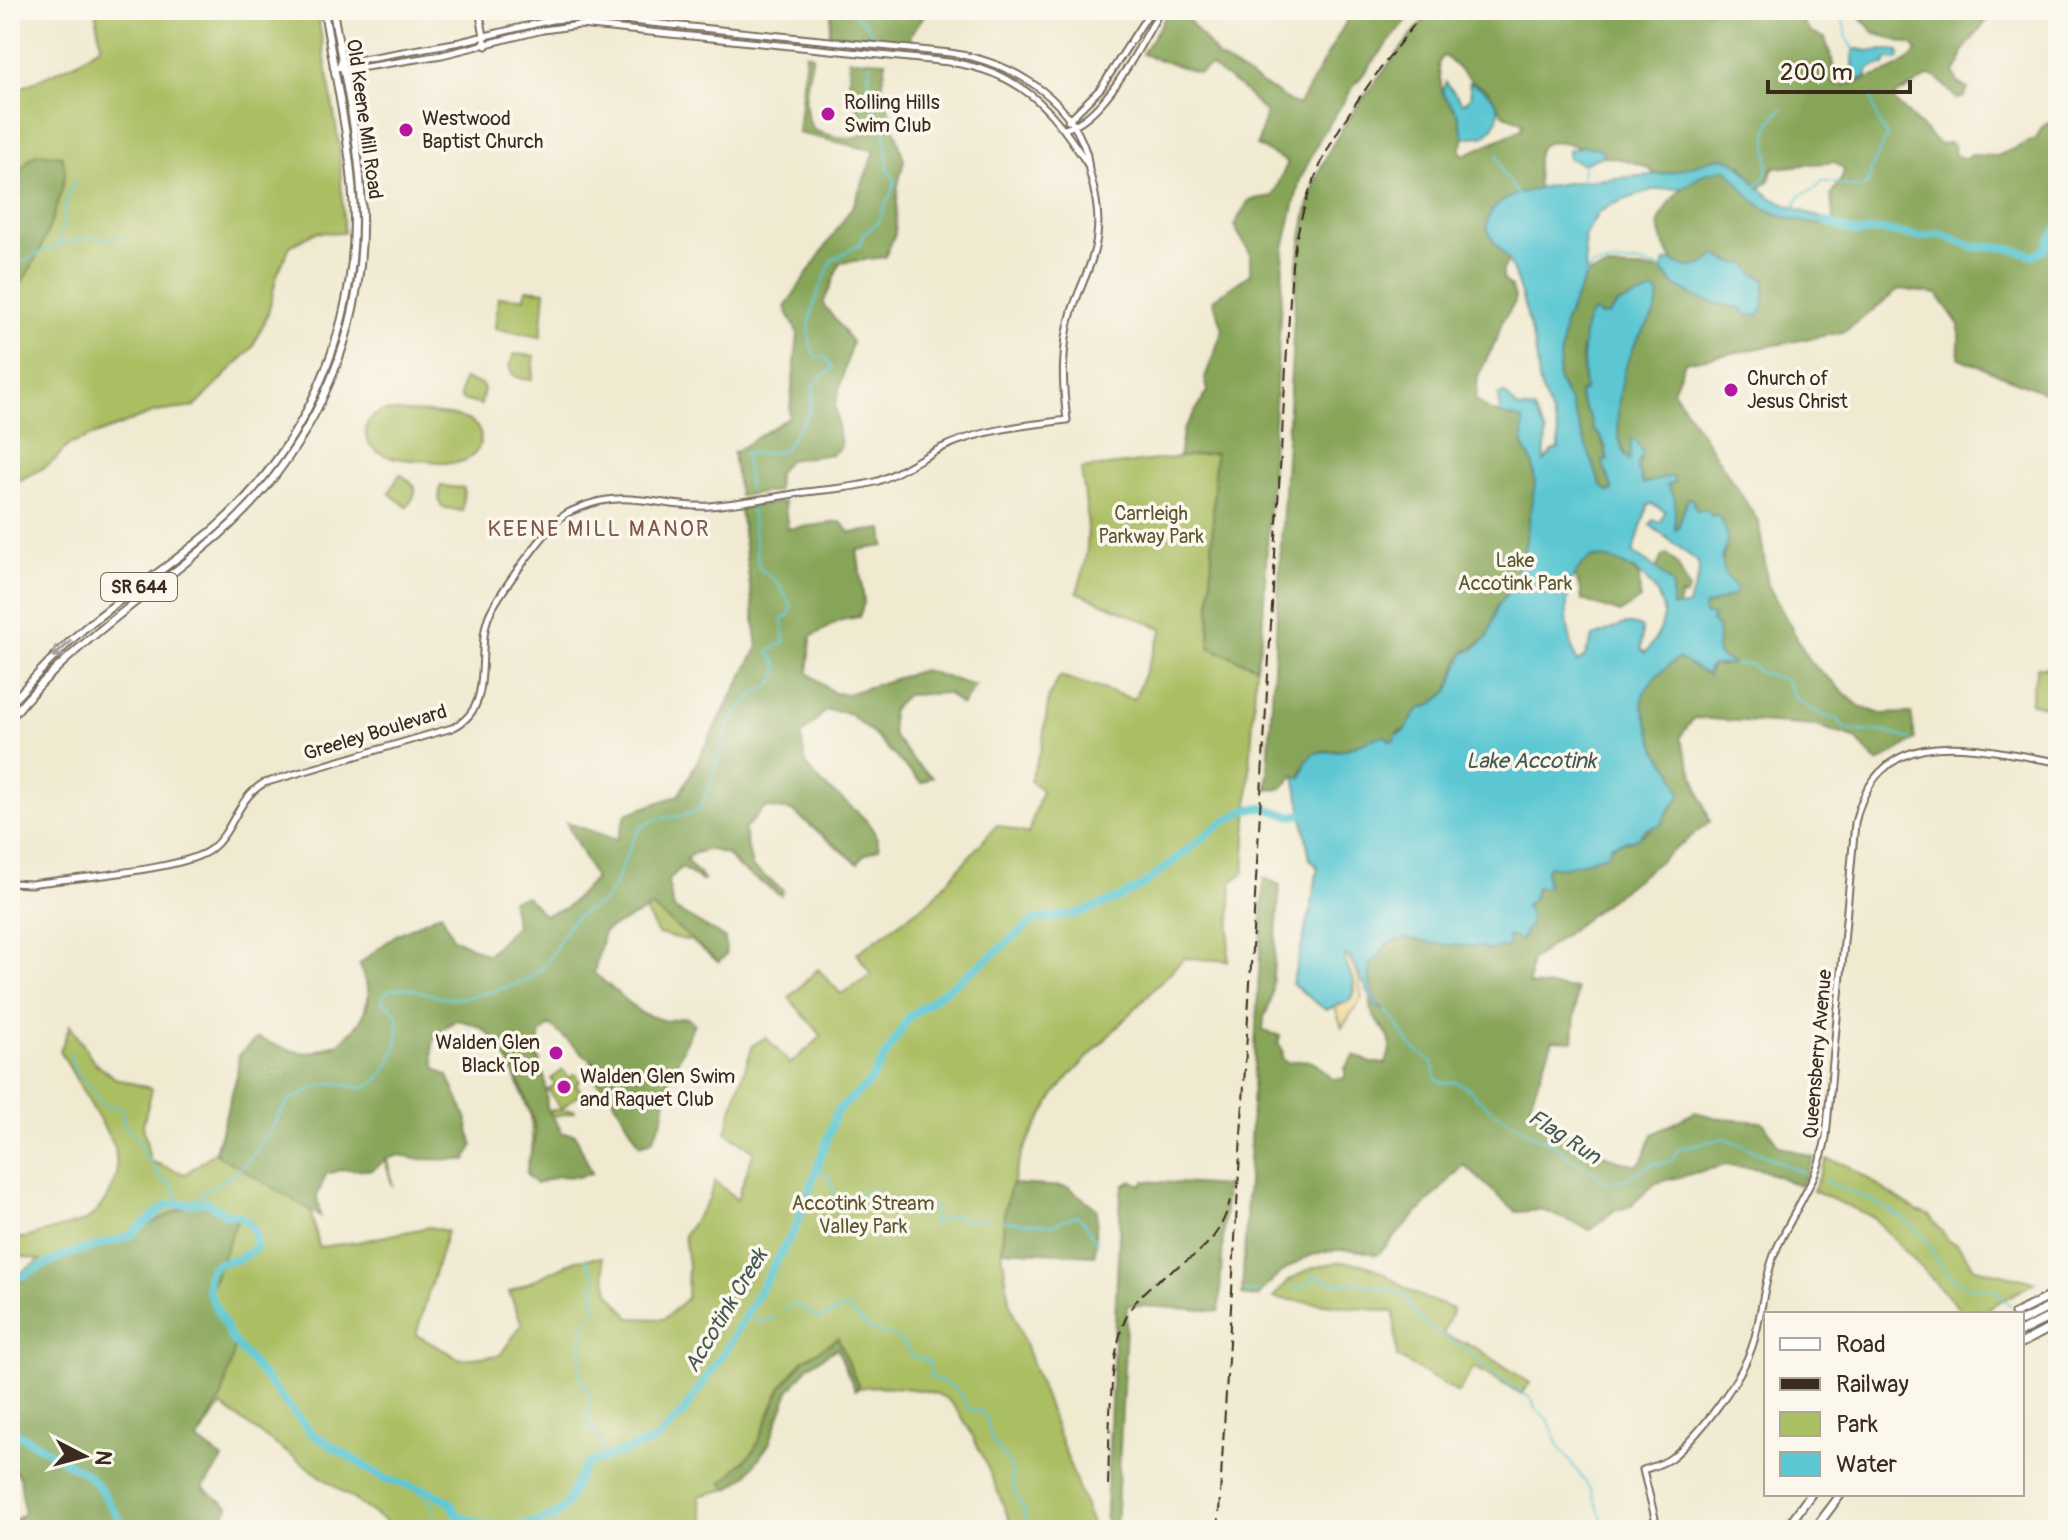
<svg xmlns="http://www.w3.org/2000/svg" width="2068" height="1540" font-family="Pangolin,sans-serif">
	<style>
		.green { fill: #aabe62; stroke: #727440; stroke-width: 2 }
		.forest { fill: #87a558; stroke: #61683b; stroke-width: 2; fill-rule: evenodd }
		.sand { fill: #eeda9e; stroke: #94825e; stroke-width: 2 }
		.water { fill: #5bc7d3; stroke: #4b7878; stroke-width: 2; fill-rule: evenodd }
		.lines { fill: none; stroke-linecap: round; stroke-linejoin: round }
		.stream { stroke: #5bc7d3; stroke-width: 2 }
		.river { stroke: #5bc7d3; stroke-width: 8 }
		.minor-casing { stroke: #7a6d5d; stroke-width: 9 }
		.major-casing { stroke: #7a6d5d; stroke-width: 10 }
		.highway-casing { stroke: #7a6d5d; stroke-width: 11 }
		.minor { stroke: #fff; stroke-width: 5 }
		.major { stroke: #fff; stroke-width: 6 }
		.highway { stroke: #fff; stroke-width: 7 }
		.rail { stroke: #3b2a1e; stroke-width: 2; stroke-dasharray: 12 6; stroke-linecap: butt }
		.oneway { stroke: #a79f9a }
		.poi-dot { fill: #b5179e; stroke: #fbf7ec; stroke-width: 3 }
		.labels { text-anchor: middle; stroke-width: 7; stroke-linejoin: round; paint-order: stroke }
		.shield { fill: #fbf7ec; stroke: #75685c; stroke-width: 2 }
		.shield-label { font-size: 18px; font-weight: bold; fill: #3b2a1e }
		.poi-label { font-size: 20px; fill: #3b2a1e; stroke: #fbf7ec; text-anchor: start }
		.street-label { font-size: 20px; fill: #3b2a1e; stroke: #fbf7ec }
		.park-label { font-size: 20px; fill: #5c5632; stroke: #fbf7ec }
		.neighbourhood-label { font-size: 22px; letter-spacing: 2px; fill: #7d584a; stroke: #fbf7ec }
		.water-label { font-size: 22px; font-style: italic; fill: #455954; stroke: #fbf7ec }
	</style>
	<rect width="100%" height="100%" fill="#fbf7ec"/>
	<filter id="ink" filterUnits="userSpaceOnUse"><feTurbulence type="fractalNoise" baseFrequency=".0125" numOctaves="2"/><feDisplacementMap in="SourceGraphic" scale="16" xChannelSelector="R" yChannelSelector="G"/><feConvolveMatrix kernelMatrix="1 2 1 2 8 2 1 2 1" color-interpolation-filters="sRGB"/></filter>
	<filter id="wash" filterUnits="userSpaceOnUse"><feTurbulence type="fractalNoise" baseFrequency=".006" numOctaves="4" result="noise"/><feDisplacementMap in="SourceGraphic" scale="32" xChannelSelector="R" yChannelSelector="G"/><feGaussianBlur stdDeviation="1.8" result="paint"/><feColorMatrix in="noise" values="0 0 0 0 0 0 0 0 0 0 0 0 0 0 0 0 0 1.4 0 .05"/><feComposite in="paint" operator="in"/></filter>
	<g filter="url(#wash)">
		<rect width="100%" height="100%" fill="#f0ead1"/>
		<!-- green -->
		<g class="green">
			<path d="M95 10H317L339 144 344 233 316 232 290 246 277 275 268 314 252 348 195 407 155 412 71 444C62 449 59 458 51 463 38 473 21 476 10 488V93L78 62 101 45Z"/>
			<polygon points="526,289 545,291 541,337 495,329 498,297 525,298"/>
			<path d="M514 354 535 356 532 380C521 379 512 379 509 366Z"/>
			<polygon points="463,379 481,384 484,389 481,405 462,400 460,396"/>
			<path d="M385 411C405 412 449 412 465 419 490 428 483 456 460 462 452 465 439 462 430 461 416 460 400 460 387 456 361 448 357 418 385 411Z"/>
			<path d="M1215 453 1209 647 1256 667 1244 872 1232 882 1228 961 1184 958 1068 1078 1055 1094 1022 1152 1004 1210 1002 1250 1009 1301 1094 1530H1014C1000 1500 970 1414 945 1398 932 1390 916 1390 902 1388 887 1386 874 1385 859 1388L838 1339 803 1360 781 1387 754 1451 722 1483 729 1489 699 1496 707 1530H397L221 1406 197 1440 223 1459 203 1488 229 1507 213 1530 10 1427V1279L41 1260 10 1254V1237L25 1238 88 1220 107 1199 117 1174 115 1147 60 1051 70 1025 95 1063 115 1078 152 1089 143 1125 150 1161 185 1174 215 1152 237 1076 239 1055 279 1064 341 1042 362 1020 369 993 359 964 396 935 441 913 453 938 487 955 524 918 541 933 608 865 626 814 679 795 758 647 740 508 783 502 787 529 840 522 851 533 882 529 884 546 857 550 864 603 859 617 840 620 811 637 808 673 834 693 847 695 923 670 974 686 961 705 946 693 905 695 891 712 892 735 917 765 931 777 921 783 871 732 848 713 825 710 801 736 805 764 863 855 857 863 792 811 764 807 743 830 752 867 782 890 780 895 739 868 726 854 708 849 691 854 686 860 703 882 681 867 668 881 673 908 725 955 718 962 691 941 658 934 645 911 604 931 593 973 629 1089 588 1072 594 1058 539 1013 541 1110H574L575 1112 542 1119 534 1180 531 1117 491 1015 456 1009 420 1037 384 1147 393 1187 381 1146 312 1162 309 1204 319 1247 357 1242 429 1227 447 1231 416 1335 460 1359 500 1355 522 1324 509 1292 576 1260 602 1257 609 1292 630 1318 664 1319 687 1298 688 1265 684 1235 709 1199 715 1181 737 1200 754 1151 726 1132 737 1092 753 1045 766 1037 790 1064 822 1036 789 998 818 969 841 994 871 975 857 953 931 900 997 825 1028 834 1042 790 1030 781 1042 746 1049 696 1060 676 1134 699 1163 629 1077 592C1093 547 1088 515 1081 469Z"/>
			<path d="M400 474C417 486 421 489 407 507L389 493Z"/>
			<polygon points="440,486 464,488 462,511 442,507 439,501"/>
			<polygon points="2037,667 2058,668 2058,709 2030,703"/>
			<polygon points="563,1070 569,1078 575,1074 580,1081 576,1085 582,1092 561,1109 548,1090 555,1084 551,1079"/>
			<polygon points="1827,1159 1847,1165 1917,1211 1929,1215 1949,1241 1957,1244 1975,1268 2036,1282 1977,1314 1965,1314 1873,1217 1813,1191"/>
			<path d="M1344 1262C1379 1264 1384 1275 1412 1292 1424 1299 1439 1303 1453 1309L1443 1335 1475 1347 1530 1383 1521 1394 1474 1367 1458 1393 1397 1357 1394 1312 1273 1298C1290 1274 1315 1264 1344 1262Z"/>
		</g>
		<!-- forest -->
		<g class="forest">
			<polygon points="832,10 928,10 911,34 910,43 829,35"/>
			<polygon points="1170,10 1181,10 1218,57 1298,106 1353,10 1415,10 1356,83 1320,138 1300,180 1284,248 1262,635 1256,667 1209,647 1215,453 1179,457 1183,431 1208,391 1205,378 1223,329 1213,300 1250,274 1250,253 1234,226 1249,200 1273,196 1288,162 1257,146 1266,113 1240,87 1210,66 1199,73 1142,54"/>
			<path d="M1431 10H1794L1811 33 1825 38 1833 63 1832 83 1839 86C1860 82 1906 70 1917 50L1912 45 1876 34 1853 10H1995L1963 51 1960 63 1954 73 1958 83 1968 89 1963 98 1957 99 1936 77 1929 76 1897 95 1893 100 1939 144 1950 143 1954 146 1955 155 1965 159 1971 155 1997 156 2036 139 2042 127 2058 117V394L2043 392 1959 358V325L1937 294 1900 289 1844 332 1685 362 1673 390 1759 522 1768 585 1810 662 1859 706 1881 714 1911 713 1915 739 1878 763 1855 738 1816 726 1694 718 1680 737 1710 822 1531 961 1529 985 1577 989 1573 1041 1553 1040 1530 1103C1561 1133 1594 1154 1636 1166L1642 1160 1653 1134 1695 1112 1722 1119 1763 1122 1778 1145 1814 1158 1800 1186 1760 1169 1726 1165 1656 1183 1630 1206 1612 1212 1591 1230 1542 1210 1516 1212 1464 1165 1377 1255C1330 1239 1287 1259 1258 1297L1242 1295 1264 878 1280 885 1271 1001 1264 1017 1263 1030 1280 1036 1278 1044 1283 1050 1282 1058 1287 1063C1311 1056 1316 1062 1332 1079L1345 1078V1068L1355 1055 1371 1063H1386C1402 1023 1366 1031 1371 997L1376 1007 1383 1010C1371 997 1368 981 1370 964L1382 953V948L1397 939 1407 938 1435 944 1483 947 1490 951 1494 948 1508 947V936L1520 940 1523 938 1527 923 1525 908 1534 897 1536 887H1547L1546 870 1550 865C1570 872 1583 857 1603 856 1615 839 1620 846 1636 838 1656 828 1669 814 1681 794L1673 772 1657 751 1642 705 1643 694 1656 676 1678 658 1708 675 1712 665 1723 666 1726 660 1720 659 1716 654 1718 635 1711 621 1714 617 1705 614 1703 610 1705 606 1734 595 1733 584C1722 576 1720 559 1726 548L1712 516 1697 511 1692 500 1686 502 1678 528 1675 530 1674 506 1667 485 1674 482 1668 477 1643 485 1637 466 1640 461 1627 459C1610 426 1618 374 1636 342 1643 329 1652 317 1658 304L1642 296 1618 303 1608 315 1604 317 1598 314 1581 351 1585 390 1579 393C1580 404 1587 408 1591 417 1599 431 1605 446 1608 462L1603 463 1613 490 1606 492 1601 486 1570 402 1558 380 1564 324 1586 275 1606 268 1662 270C1683 301 1727 308 1763 309L1765 279C1747 272 1743 262 1720 259 1712 258 1710 262 1703 265 1670 278 1667 249 1658 227 1664 200 1697 168 1726 169 1736 177 1742 189 1751 198 1768 216 1810 225 1834 225L1831 195 1842 178 1844 170 1835 162 1773 168 1768 182 1759 188 1742 165 1711 160 1667 174H1655C1642 162 1620 158 1602 156L1603 152C1593 145 1585 148 1573 145 1530 135 1537 153 1538 189L1517 195 1493 241 1509 259 1503 270V279L1511 287 1515 297V302L1502 322 1497 339 1478 376 1476 400 1490 411 1523 420V445L1533 464 1535 484 1524 552 1511 588 1497 607 1488 637 1464 653 1459 660 1449 691 1431 705 1419 709 1405 730 1398 732 1396 740 1357 744 1344 750 1321 751 1303 768 1300 779 1295 775C1283 785 1284 793 1267 788L1297 267C1303 229 1309 189 1327 155 1354 103 1396 57 1431 10ZM1442 56 1446 57 1474 83 1488 90 1504 115 1521 121 1523 127 1520 130 1464 155 1460 151 1464 138 1458 114 1442 92 1438 64Z"/>
			<path d="M806 53 813 55C808 81 798 109 815 131 832 135 856 145 868 129L849 92V59L886 61 882 87 904 160 898 185 895 234 885 257 840 263 823 304 852 342 835 405 841 447 832 454 788 460 778 473 777 491 739 496 733 453 789 417 798 334 785 307 854 204 875 151 798 133Z"/>
			<path d="M40 153 62 156C63 162 66 168 65 174 61 201 33 280 10 293 10 263 3 162 40 153Z"/>
			<path d="M784 502 788 529 841 522 851 533 883 529 885 546 857 550 864 603 859 616 841 620 811 637 808 673 834 693 847 694 923 670 975 686 962 705 947 693 906 695 891 711 893 735 917 765 932 777 922 783 871 731 848 713 826 710 801 736C803 746 803 759 808 767 827 797 875 811 879 848L864 855 858 863 793 811 765 807 744 830 752 867 783 890 781 895 740 868 727 854 709 849 692 854 686 860 705 881 681 867 668 881 673 908 725 938 726 955 719 962 652 907 604 931 594 973 641 1013 665 1021 686 1017 694 1023 668 1083 663 1118 652 1141 640 1145 608 1090 589 1077 594 1063 550 1025 541 1033 536 1058 545 1078 547 1108 563 1133 575 1134 592 1173 577 1177 557 1176 536 1184 527 1175C525 1160 536 1147 535 1132 533 1108 507 1053 490 1035 481 1026 467 1021 456 1020 433 1036 428 1041 436 1069L448 1076 466 1117 473 1146 466 1160 415 1159 400 1155 387 1159 372 1170 344 1169 326 1174 317 1197 320 1216 215 1153 237 1076 239 1055 257 1038C276 1045 298 1056 318 1052 344 1047 368 1020 369 994 369 985 362 972 359 964L396 935 441 913 453 938 487 955 516 926 511 900 526 896 544 915 566 908 595 879 566 822 617 840 627 814 680 795 758 647 740 508Z"/>
			<polygon points="1667,554 1678,565 1689,590 1685,597 1681,595 1677,608 1672,607 1672,584 1656,569 1662,556"/>
			<path d="M1592 557C1611 557 1625 562 1639 576L1640 599 1620 613 1582 600 1581 590 1574 575 1579 565Z"/>
			<polygon points="1132,1181 1141,1185 1144,1181 1226,1186 1219,1311 1127,1305 1116,1530 1105,1530 1121,1193 1124,1185"/>
			<polygon points="1011,1184 1068,1187 1097,1209 1095,1255 1003,1250 1004,1214"/>
			<polygon points="195,1202 239,1215 209,1293 236,1343 222,1397 197,1440 223,1459 203,1488 229,1507 213,1530 10,1530 10,1524 24,1513 20,1477 10,1465 10,1291 36,1268 134,1232"/>
			<polygon points="838,1338 859,1388 855,1390 837,1348 809,1366 789,1391 769,1444 747,1475 729,1489 722,1483 754,1451 782,1387 804,1360"/>
		</g>
		<!-- sand -->
		<path class="sand" d="M1347 955 1358 975 1362 998 1342 1027 1335 1007C1370 995 1350 979 1343 956Z"/>
		<!-- water -->
		<g class="water">
			<path d="M1859 49C1873 54 1884 48 1899 51L1900 55 1898 60 1887 59 1885 65C1875 66 1868 65 1867 77L1859 80 1853 69V50Z"/>
			<path d="M1446 82 1462 103 1466 102 1471 96 1469 82C1485 88 1507 103 1495 124 1493 128 1489 130 1487 135L1464 138 1458 114 1442 92Z"/>
			<polygon points="1584,146 1599,148 1603,152 1602,156 1583,164 1568,158 1568,150"/>
			<path d="M1720 158C1744 159 1747 178 1764 192 1782 208 1813 211 1834 225 1810 225 1768 216 1751 198 1741 189 1736 177 1726 169L1704 174 1683 188 1652 190 1613 204 1598 213 1584 237 1586 275 1564 324 1558 380 1570 402 1601 486 1609 492 1613 490 1603 463V460L1608 461C1606 449 1604 436 1593 430 1592 414 1581 408 1579 393L1585 390C1584 370 1578 326 1593 312L1601 316 1608 315 1618 304 1653 291 1658 293C1662 312 1644 326 1636 342 1621 368 1607 438 1630 461L1631 439 1637 442 1643 452 1637 466 1643 484 1673 476 1674 482 1667 485 1675 498V530L1678 528 1688 498 1692 499 1697 511 1706 509 1712 516 1716 514C1725 523 1730 538 1725 550 1722 556 1721 555 1722 562 1723 574 1731 581 1737 590L1734 595 1705 606 1703 610 1705 614 1714 617 1711 621 1718 629C1720 655 1708 651 1734 664L1712 665 1708 669V675L1678 658 1656 676 1643 694 1642 705 1657 751 1673 772 1681 794C1676 805 1664 812 1662 824L1644 830 1638 838 1611 845 1607 855C1587 859 1570 871 1549 866L1546 870 1547 888 1536 887 1534 896 1525 908 1529 910 1531 921 1520 941 1508 936V947L1495 948 1490 951 1483 947 1435 944 1407 938 1386 944 1379 958 1370 963C1368 981 1371 999 1385 1011L1376 1007 1350 957 1345 955C1344 974 1362 979 1349 1001L1326 1010 1292 984 1311 908 1318 868 1310 859 1295 775 1301 778 1306 762 1314 753 1344 750 1380 736H1386L1390 741 1395 740V736L1405 730 1419 709 1431 705 1449 691 1464 653 1473 650 1488 637 1497 607 1511 588 1524 552 1535 483 1533 464 1523 445V420L1500 414 1498 396 1505 394 1518 408 1534 410 1546 433 1544 462 1553 451 1559 449C1561 425 1546 406 1540 385 1538 377 1538 368 1537 360 1531 328 1523 296 1511 266 1506 251 1487 240 1487 224 1489 176 1634 180 1667 173 1685 170 1702 161 1720 158ZM1652 504 1665 511 1661 522 1653 520 1650 525 1698 562C1702 577 1693 592 1687 606L1672 607V584L1656 568 1633 553 1648 505ZM1592 557C1620 557 1654 577 1662 606 1668 623 1655 641 1645 653L1641 649 1642 628C1625 617 1610 632 1593 637L1584 658 1577 662C1565 628 1557 578 1592 557Z"/>
			<path d="M1716 255 1730 262 1746 264 1754 274 1765 279 1763 309 1759 315 1749 316 1741 309 1700 299 1675 286 1662 270 1665 262 1671 260C1686 272 1703 268 1716 255Z"/>
		</g>
		<g class="lines">
			<!-- stream -->
			<g class="stream">
				<polyline points="849,10 867,25 873,36"/>
				<polyline points="1832,10 1843,21 1847,38 1853,50"/>
				<polyline points="1497,154 1503,173 1518,195"/>
				<polyline points="1582,183 1583,164"/>
				<path d="M1757 186C1778 170 1761 143 1770 123 1773 117 1779 114 1782 108"/>
				<polyline points="1795,207 1799,197 1819,186 1822,181 1860,188 1868,184 1872,167 1887,136 1877,119 1871,96"/>
				<polyline points="97,237 109,239 122,236"/>
				<polyline points="12,244 20,252 18,264"/>
				<polyline points="59,244 67,199 75,180"/>
				<path d="M1586 275 1591 267C1607 262 1648 261 1662 270"/>
				<polyline points="10,289 14,284 18,265 41,252 66,242 93,237"/>
				<path d="M749 490 745 453H772L784 450C799 422 813 420 813 385L833 368 825 357H816C798 327 820 290 832 260L861 244 863 235 878 222 896 182 888 170 884 121 867 100 870 64"/>
				<polyline points="1734,664 1752,665 1759,672 1785,679 1795,698 1823,716 1837,719 1846,730 1885,732 1911,739"/>
				<polyline points="1385,1011 1391,1015 1411,1046 1432,1062 1436,1079 1442,1083 1456,1082 1467,1088 1490,1109 1538,1138 1554,1144 1570,1158 1595,1172 1604,1181 1609,1183 1626,1179 1653,1164 1670,1162 1680,1148 1725,1138 1804,1173"/>
				<path d="M70 1054C75 1081 82 1074 94 1091 99 1098 98 1102 105 1107L116 1106 121 1109 125 1126 136 1134 146 1158 150 1160 161 1179 171 1183 177 1195 175 1204"/>
				<polyline points="817,1167 829,1176 835,1196 849,1197"/>
				<path d="M1824 1181C1857 1194 1895 1208 1921 1234 1928 1240 1932 1252 1937 1260 1950 1280 1970 1292 1994 1289L2010 1305"/>
				<path d="M858 1194 874 1191 896 1207 909 1203 914 1217 919 1216 928 1203 935 1210 933 1224C944 1221 951 1210 962 1220L985 1219"/>
				<path d="M195 1202C206 1186 223 1183 236 1172 262 1150 271 1123 291 1099 305 1094 316 1085 331 1083 343 1082 357 1091 368 1086 388 1078 401 1042 398 1021 397 1011 391 1007 383 1003V995C403 978 425 996 446 998 462 1001 508 988 523 981 556 966 553 943 572 921 583 910 603 906 611 892 619 878 631 836 642 827 660 811 683 824 702 806L732 718 758 691 772 684 777 675 778 664 768 652 784 642 782 619 790 614 791 605 776 581 759 568 751 511"/>
				<polyline points="1003,1221 1054,1225 1062,1220 1077,1216 1084,1222 1097,1243"/>
				<path d="M585 1258 595 1275 594 1311 583 1329C584 1349 572 1376 590 1392L587 1426C600 1429 603 1446 604 1459"/>
				<polyline points="1294,1288 1308,1285 1314,1276 1341,1284 1360,1283 1404,1294 1416,1315 1433,1330 1463,1347 1496,1375 1533,1400 1534,1407 1549,1421 1560,1448 1591,1490 1606,1530"/>
				<polyline points="1245,1292 1259,1291"/>
				<path d="M784 1311 793 1304 806 1309 818 1319 847 1308C854 1313 859 1320 866 1326 886 1341 895 1326 913 1357L926 1360 931 1366 930 1377C951 1386 958 1386 969 1410L980 1411 987 1418 991 1439 1011 1467 1013 1486 1026 1516 1023 1530"/>
				<polyline points="746,1314 760,1323 775,1317"/>
				<polyline points="2049,1342 2058,1345"/>
				<polyline points="413,1486 434,1507 433,1530"/>
				<polyline points="551,1519 558,1530"/>
			</g>
			<!-- river -->
			<g class="river">
				<polyline points="1824,221 1856,233 1882,230 1920,237 1941,234 1974,247 2003,247 2033,255 2044,250 2058,227"/>
				<path d="M10 1282 65 1255 128 1237 167 1205 207 1202 227 1215H239C251 1225 259 1233 255 1249L239 1259 219 1263 211 1269 208 1275 209 1293 231 1338 311 1433 385 1479 429 1491 450 1502 457 1515C468 1519 481 1525 493 1526 512 1528 552 1523 564 1507 574 1493 575 1477 588 1464L656 1440 682 1414 729 1345 797 1225 837 1111 869 1083 909 1017 989 958 1034 920 1076 914 1112 901 1142 886 1223 822 1249 809 1265 808 1290 816 1310 813"/>
				<polyline points="10,1429 88,1475 101,1490 126,1530"/>
			</g>
		</g>
	</g>
	<g filter="url(#ink)">
		<g class="lines">
			<defs>
				<g id="minor">
					<polyline points="479,10 486,46"/>
					<path d="M333 67 353 69 442 55 543 30 580 25 949 62C1021 72 1051 107 1088 165"/>
					<polyline points="1068,121 1101,88 1151,10"/>
					<path d="M1065 129C1107 116 1139 46 1161 10"/>
					<path d="M10 883 31 884C69 878 186 870 211 849 234 831 236 799 264 783L452 728C498 707 473 650 490 613 500 592 541 537 558 520 564 514 571 511 579 508 628 487 663 509 710 506 742 503 775 497 806 492 830 489 856 488 878 481 903 472 924 455 948 445 986 429 1027 425 1067 420 1062 383 1061 348 1072 311 1080 286 1094 263 1097 236 1100 213 1095 192 1089 170 1088 164 1088 158 1086 152 1067 93 1007 61 950 53L591 17 552 20 460 42 340 63"/>
					<path d="M1658 1530 1643 1470C1652 1467 1663 1464 1671 1458 1699 1436 1742 1379 1753 1344 1762 1315 1763 1284 1774 1255 1790 1215 1819 1180 1826 1137L1855 823C1879 716 1981 750 2058 762"/>
				</g>
				<g id="major">
					<path d="M10 705C34 677 58 651 86 627 128 592 175 563 216 527 303 450 354 336 354 220 353 150 335 79 324 10"/>
					<path d="M10 719C67 648 136 604 205 547 305 466 365 344 362 214 361 146 344 77 333 10"/>
				</g>
				<g id="highway">
					<polyline points="2015,1314 2058,1292"/>
					<polyline points="2022,1321 2058,1303"/>
					<polyline points="2022,1331 2058,1313"/>
					<polyline points="2022,1343 2058,1324"/>
					<polyline points="1785,1530 1811,1494"/>
					<polyline points="1814,1530 1841,1494"/>
				</g>
			</defs>
			<!-- minor casing -->
			<use href="#minor" class="minor-casing"/>
			<!-- major casing -->
			<use href="#major" class="major-casing"/>
			<!-- highway casing -->
			<use href="#highway" class="highway-casing"/>
			<!-- minor -->
			<use href="#minor" class="minor"/>
			<!-- major -->
			<use href="#major" class="major"/>
			<!-- highway -->
			<use href="#highway" class="highway"/>
			<!-- rail -->
			<g class="rail">
				<path d="M1108 1486C1110 1440 1107 1348 1130 1310 1159 1262 1215 1266 1230 1200"/>
				<path d="M1218 1530 1292 264C1308 152 1360 97 1425 10"/>
			</g>
		</g>
		<!-- one-way arrows -->
		<defs><path id="oneway-shaft" d="M-6 0H5M1.5-3L5.5 0L1.5 3" fill="none" stroke-width="1.6" stroke-linecap="round" stroke-linejoin="round" transform="scale(2)"/></defs>
		<use class="oneway" href="#oneway-shaft" transform="translate(62 649) rotate(138)"/>
	</g>
	<!-- markers -->
	<g class="poi-dot">
		<circle cx="828" cy="114" r="8"/>
		<circle cx="406" cy="130" r="8"/>
		<circle cx="1731" cy="390" r="8"/>
		<circle cx="556" cy="1053" r="8"/>
		<circle cx="564" cy="1087" r="8"/>
	</g>
	<g class="labels">
		<!-- shield labels -->
		<rect class="shield" x="101" y="573" width="76" height="28" rx="6"/>
		<g class="shield-label">
			<text x="139" y="593">SR 644</text>
		</g>
		<!-- poi labels -->
		<g class="poi-label">
			<text x="844" y="109">Rolling Hills<tspan x="844" dy="23">Swim Club</tspan></text>
			<text x="422" y="125">Westwood<tspan x="422" dy="23">Baptist Church</tspan></text>
			<text x="1747" y="385">Church of<tspan x="1747" dy="23">Jesus Christ</tspan></text>
			<text x="540" y="1049" text-anchor="end">Walden Glen<tspan x="540" dy="23">Black Top</tspan></text>
			<text x="580" y="1083">Walden Glen Swim<tspan x="580" dy="23">and Raquet Club</tspan></text>
		</g>
		<!-- street labels -->
		<g class="street-label">
			<text transform="translate(365 119) rotate(82)" y="7">Old Keene Mill Road</text>
			<text transform="translate(375 732) rotate(-17)" y="7">Greeley Boulevard</text>
			<text transform="translate(1817 1054) rotate(-85)" y="7">Queensberry Avenue</text>
		</g>
		<!-- park labels -->
		<g class="park-label">
			<text x="1151" y="520">Carrleigh<tspan x="1151" dy="23">Parkway Park</tspan></text>
			<text x="1515" y="567">Lake<tspan x="1515" dy="23">Accotink Park</tspan></text>
			<text x="863" y="1210">Accotink Stream<tspan x="863" dy="23">Valley Park</tspan></text>
		</g>
		<!-- neighbourhood labels -->
		<g class="neighbourhood-label">
			<text x="599" y="536">KEENE MILL MANOR</text>
		</g>
		<!-- water labels -->
		<g class="water-label">
			<text x="1531" y="768">Lake Accotink</text>
			<text transform="translate(1565 1136) rotate(33)" y="8">Flag Run</text>
			<text transform="translate(725 1310) rotate(-59)" y="8">Accotink Creek</text>
		</g>
	</g>
	<!-- margin -->
	<rect width="2068" height="1540" fill="none" stroke="#fbf7ec" stroke-width="40"/>
	<!-- legend -->
	<rect x="1764" y="1312" width="260" height="184" fill="#fbf7ec" stroke="#aea59a" stroke-width="2"/>
	<rect x="1780" y="1338" width="40" height="12" fill="#ffffff" stroke="#aea59a" stroke-width="2"/>
	<text x="1836" y="1352" font-size="24" fill="#3b2a1e">Road</text>
	<rect x="1780" y="1378" width="40" height="12" fill="#3b2a1e" stroke="#aea59a" stroke-width="2"/>
	<text x="1836" y="1392" font-size="24" fill="#3b2a1e">Railway</text>
	<rect x="1780" y="1412" width="40" height="24" fill="#aabe62" stroke="#aea59a" stroke-width="2"/>
	<text x="1836" y="1432" font-size="24" fill="#3b2a1e">Park</text>
	<rect x="1780" y="1452" width="40" height="24" fill="#5bc7d3" stroke="#aea59a" stroke-width="2"/>
	<text x="1836" y="1472" font-size="24" fill="#3b2a1e">Water</text>
	<!-- north arrow -->
	<g transform="translate(84 1456) rotate(96)" stroke="#fbf7ec" stroke-width="6" paint-order="stroke">
	<path d="M0-6L14 30L0 20L-14 30Z" fill="#3b2a1e"/>
	<text y="-12" font-size="22" font-weight="bold" text-anchor="middle" fill="#3b2a1e">N</text>
	</g>
	<!-- scale -->
	<path d="M1768 80v12h142v-12" fill="none" stroke="#3b2a1e" stroke-width="4"/>
	<text x="1780" y="80" font-size="24" fill="#3b2a1e" stroke="#fbf7ec" stroke-width="6" paint-order="stroke">200 m</text>
</svg>
